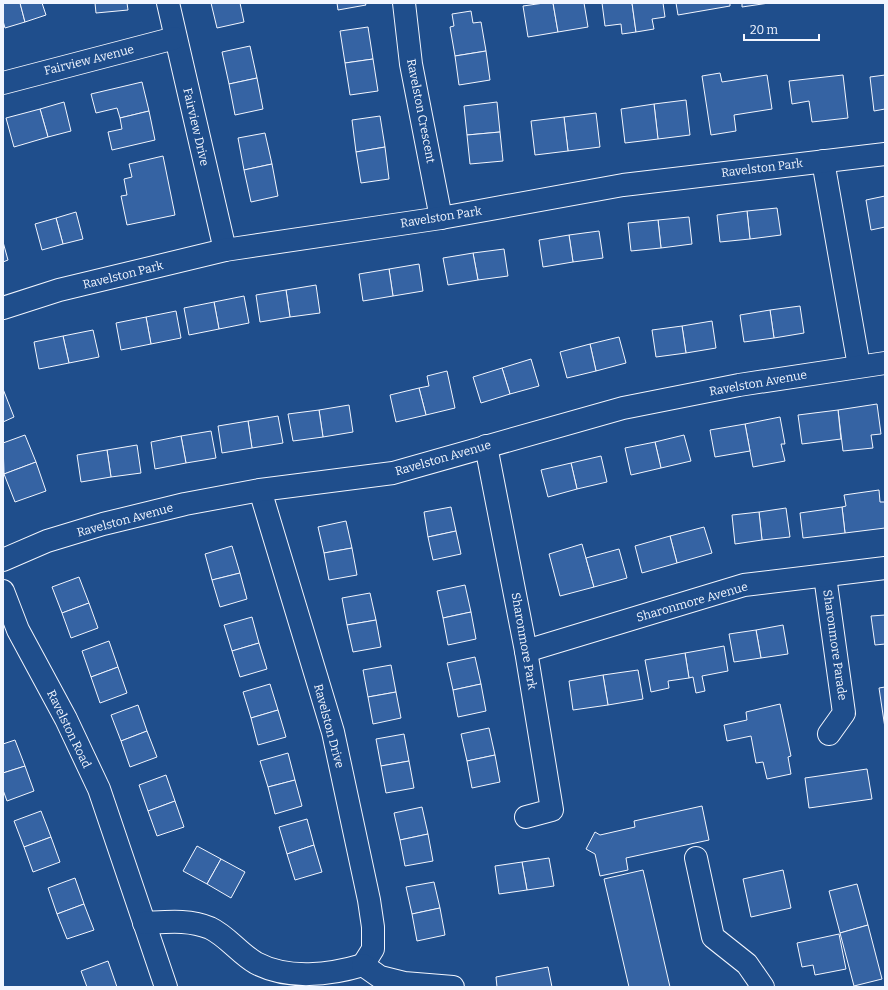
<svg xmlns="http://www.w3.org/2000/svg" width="888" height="990" font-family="Bitter,serif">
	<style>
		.building { fill: #3563a3; stroke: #f2f6ff }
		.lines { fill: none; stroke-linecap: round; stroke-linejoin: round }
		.minor-casing { stroke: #f2f6ff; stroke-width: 24 }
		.minor { stroke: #1f4e8c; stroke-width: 22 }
		.labels { text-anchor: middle; stroke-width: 3; stroke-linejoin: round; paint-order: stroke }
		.street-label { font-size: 12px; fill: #f2f6ff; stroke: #1f4e8c }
	</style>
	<rect width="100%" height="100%" fill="#1f4e8c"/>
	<!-- building -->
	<g class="building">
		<polygon points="3,3 20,3 25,22 5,28 3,21"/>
		<polygon points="20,3 42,3 46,15 25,22"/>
		<polygon points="95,3 127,3 128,10 96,13"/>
		<polygon points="211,3 240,3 244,22 217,28"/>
		<polygon points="337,3 365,3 366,5 338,10"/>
		<polygon points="544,3 553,3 558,32 528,37 523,6"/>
		<polygon points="553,3 584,3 588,27 558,32"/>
		<polygon points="602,3 632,3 636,32 622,34 621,24 605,26"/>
		<polygon points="632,3 663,3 665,17 652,19 654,29 636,32"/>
		<polygon points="676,3 730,3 730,6 678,15"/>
		<polygon points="742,3 769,3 742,7"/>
		<polygon points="471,11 473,23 481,22 486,51 455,56 450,27 454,26 452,14"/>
		<polygon points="368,27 373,59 345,63 340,31"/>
		<polygon points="250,46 257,78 229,84 222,52"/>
		<polygon points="486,51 490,80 459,85 455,56"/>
		<polygon points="373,59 378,91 350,95 345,63"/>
		<polygon points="720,73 722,82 767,75 772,109 734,115 736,131 711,135 702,76"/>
		<polygon points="843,75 848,118 812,122 809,101 792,104 789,81"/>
		<polygon points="885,75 885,109 874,111 870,77"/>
		<polygon points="257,78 263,109 235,115 229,84"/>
		<polygon points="142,82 149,111 120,118 117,108 96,113 91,94"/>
		<polygon points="686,100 690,135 658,139 654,104"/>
		<polygon points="64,102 71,131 48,137 40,109"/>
		<polygon points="497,102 500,132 467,135 464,106"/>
		<polygon points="654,104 658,139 625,143 621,109"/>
		<polygon points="40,109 48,137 14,147 6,118"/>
		<polygon points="149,111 155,140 112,150 108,132 122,129 120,118"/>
		<polygon points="596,113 600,147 568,151 564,117"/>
		<polygon points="380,116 385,147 356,152 352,120"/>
		<polygon points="564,117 568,151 535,155 531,121"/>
		<polygon points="500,132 503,161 470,164 467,135"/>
		<polygon points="265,133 272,164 244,170 238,138"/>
		<polygon points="385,147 389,179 361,183 356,152"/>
		<polygon points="163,156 175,215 127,225 121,196 127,195 124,179 132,177 129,164"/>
		<polygon points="272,164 278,196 251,202 244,170"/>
		<polygon points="885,196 885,227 871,230 866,200"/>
		<polygon points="777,208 781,235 750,239 747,211"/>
		<polygon points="747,211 750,239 720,242 717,215"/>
		<polygon points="76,212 83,239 63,244 56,218"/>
		<polygon points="689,217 692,244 661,248 658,220"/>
		<polygon points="56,218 63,244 42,250 35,224"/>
		<polygon points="658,220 661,248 631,251 628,223"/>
		<polygon points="599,231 603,258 573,262 569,235"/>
		<polygon points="569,235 573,262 543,267 539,240"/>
		<polygon points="3,242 8,260 3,262"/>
		<polygon points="504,249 508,276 478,280 473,253"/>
		<polygon points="473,253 478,280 448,285 443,258"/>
		<polygon points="419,264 423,291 393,296 389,269"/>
		<polygon points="389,269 393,296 363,301 359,274"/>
		<polygon points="316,285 320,313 290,317 286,290"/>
		<polygon points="286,290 290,317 260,322 256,295"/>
		<polygon points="244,296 249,323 219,329 214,302"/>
		<polygon points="214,302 219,329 189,335 184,308"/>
		<polygon points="800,306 804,333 774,338 770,310"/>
		<polygon points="770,310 774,338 744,342 740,315"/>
		<polygon points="176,311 181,338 151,344 146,317"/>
		<polygon points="146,317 151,344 121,350 116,323"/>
		<polygon points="712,321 716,348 686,353 682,326"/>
		<polygon points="682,326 686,353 656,357 652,330"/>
		<polygon points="93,330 99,357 69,363 63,336"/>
		<polygon points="63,336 69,363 39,369 34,342"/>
		<polygon points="619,337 626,363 596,371 590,344"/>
		<polygon points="590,344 596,371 567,378 560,352"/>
		<polygon points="531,359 539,386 510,394 502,368"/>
		<polygon points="502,368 510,394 481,403 473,377"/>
		<polygon points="447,371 455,408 426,415 419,388 429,386 427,376"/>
		<polygon points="419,388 426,415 396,422 390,395"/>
		<polygon points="3,389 14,417 3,422"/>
		<polygon points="877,404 881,434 871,435 873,448 843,451 838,410"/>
		<polygon points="349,405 353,432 323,437 319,410"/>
		<polygon points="319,410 323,437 293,441 288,414"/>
		<polygon points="838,410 841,439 802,444 798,415"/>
		<polygon points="278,416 283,443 252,448 248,421"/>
		<polygon points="780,417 785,444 781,444 785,461 753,467 745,424"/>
		<polygon points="248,421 252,448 222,453 218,426"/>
		<polygon points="745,424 750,451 715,457 710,430"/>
		<polygon points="211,431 216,458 186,463 181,436"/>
		<polygon points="25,435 36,462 4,474 3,443"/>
		<polygon points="684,435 691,461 661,468 655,442"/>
		<polygon points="181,436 186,463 155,469 151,442"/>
		<polygon points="655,442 661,468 631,475 625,448"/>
		<polygon points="137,445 141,473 111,477 107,450"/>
		<polygon points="107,450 111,477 81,482 77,455"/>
		<polygon points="601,456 607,482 577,489 571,463"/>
		<polygon points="36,462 46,491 15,502 4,474"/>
		<polygon points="571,463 577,489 548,497 541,470"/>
		<polygon points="879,490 880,502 885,502 885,528 845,533 842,507 846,506 844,495"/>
		<polygon points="451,507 456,531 428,537 424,512"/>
		<polygon points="842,507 845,533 803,538 800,513"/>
		<polygon points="786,508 790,537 762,540 759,512"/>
		<polygon points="759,512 762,540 735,544 732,515"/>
		<polygon points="346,521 352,548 324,553 318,527"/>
		<polygon points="704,527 712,553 677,563 670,536"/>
		<polygon points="456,531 461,554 433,560 428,537"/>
		<polygon points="670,536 677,563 642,573 635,546"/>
		<polygon points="582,544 594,587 560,596 549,554"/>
		<polygon points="232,546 240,573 212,580 205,554"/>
		<polygon points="352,548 357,575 329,580 324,553"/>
		<polygon points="619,549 627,578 594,587 586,558"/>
		<polygon points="240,573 247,599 220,607 212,580"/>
		<polygon points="79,577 89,603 62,613 52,587"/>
		<polygon points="465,585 471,612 443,618 437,591"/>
		<polygon points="370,593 376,620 347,625 342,598"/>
		<polygon points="89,603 98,628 71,638 62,613"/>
		<polygon points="471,612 476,639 448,645 443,618"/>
		<polygon points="885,615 885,644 875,645 871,616"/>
		<polygon points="252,617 259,643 232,651 224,625"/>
		<polygon points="376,620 381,647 353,652 347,625"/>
		<polygon points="783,625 788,654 761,658 756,630"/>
		<polygon points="756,630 761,658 734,662 729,634"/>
		<polygon points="109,641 118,667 91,677 82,651"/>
		<polygon points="259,643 267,669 240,677 232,651"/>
		<polygon points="724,646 728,671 702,676 705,691 696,693 693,677 689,678 685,653"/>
		<polygon points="685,653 689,678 668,681 669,688 651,692 645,660"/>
		<polygon points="475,657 481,684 453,690 447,663"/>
		<polygon points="391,665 396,692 368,697 363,670"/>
		<polygon points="118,667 127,693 100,703 91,677"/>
		<polygon points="638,670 643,699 608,705 603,675"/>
		<polygon points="603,675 608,705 573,710 569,681"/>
		<polygon points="270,684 278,710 251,718 243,692"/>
		<polygon points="481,684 486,711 458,717 453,690"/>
		<polygon points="885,687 885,728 879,688"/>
		<polygon points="396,692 401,718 373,724 368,697"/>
		<polygon points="780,704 791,756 788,757 791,774 767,779 763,762 756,763 751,736 727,741 724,725 747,720 746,712"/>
		<polygon points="138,705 147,731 121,741 111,715"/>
		<polygon points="278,710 286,737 258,745 251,718"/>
		<polygon points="489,728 495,755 467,761 461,734"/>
		<polygon points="147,731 157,757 130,767 121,741"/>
		<polygon points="404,734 409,761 381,766 376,739"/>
		<polygon points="15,740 25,766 3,773 3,744"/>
		<polygon points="288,753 295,780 268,787 260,761"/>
		<polygon points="495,755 500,782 472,788 467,761"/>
		<polygon points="409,761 414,788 386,793 381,766"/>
		<polygon points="25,766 34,791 7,801 3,790 3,773"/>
		<polygon points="867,769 872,799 809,808 805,778"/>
		<polygon points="166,775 175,801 148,811 139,785"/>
		<polygon points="295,780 302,806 275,814 268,787"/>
		<polygon points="175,801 184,827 157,836 148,811"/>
		<polygon points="702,806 709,840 626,858 628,870 600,876 595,854 586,849 595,832 600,835 635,827 634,821"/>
		<polygon points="422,807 428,834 400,840 394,813"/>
		<polygon points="41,811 51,837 24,847 14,821"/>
		<polygon points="307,819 314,845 287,854 279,827"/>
		<polygon points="428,834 433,861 405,866 400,840"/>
		<polygon points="51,837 60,862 33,872 24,847"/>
		<polygon points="314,845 322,872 295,880 287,854"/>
		<polygon points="197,846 221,859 207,884 183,871"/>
		<polygon points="549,858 554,886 527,890 522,862"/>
		<polygon points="221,859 245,872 231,898 207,884"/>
		<polygon points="522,862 527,890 499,894 495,866"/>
		<polygon points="643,870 670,987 629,987 604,879"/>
		<polygon points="783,870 791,908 751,917 743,879"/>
		<polygon points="75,878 84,904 57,914 48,888"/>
		<polygon points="434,882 440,908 412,914 406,887"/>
		<polygon points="857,884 868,925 840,933 829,891"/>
		<polygon points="84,904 94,930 67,939 57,914"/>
		<polygon points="440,908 445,935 417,941 412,914"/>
		<polygon points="868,925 882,979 854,986 840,933"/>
		<polygon points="839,934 846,969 815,975 813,965 802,967 797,943"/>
		<polygon points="108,961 117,987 87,987 81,971"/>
		<polygon points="548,967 552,987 497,987 496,977"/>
	</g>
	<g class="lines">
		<defs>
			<g id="minor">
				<polyline points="168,3 225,250"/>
				<polyline points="404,3 411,64 441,218"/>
				<polyline points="3,83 175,38"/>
				<polyline points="823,161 859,366"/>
				<polyline points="3,308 59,290 225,250 441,218 623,185 885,154"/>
				<polyline points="486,446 526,651 552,810 526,817"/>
				<polyline points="260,490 333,732 369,900 373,927 373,949 363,965"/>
				<polyline points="3,560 47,541 103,524 185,504 260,490 393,473 623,408 739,385 885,363"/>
				<polyline points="825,576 844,713 829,734"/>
				<polyline points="3,591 18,630 66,719 99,789 166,987"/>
				<polyline points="526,651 744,585 885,568"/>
				<polyline points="696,858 713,937 747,964 763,987"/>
				<path d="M144 923C166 922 189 919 210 928 227 936 240 954 256 963 288 980 330 975 363 965"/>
				<polyline points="363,965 380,977 404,983 453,987"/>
			</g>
		</defs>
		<!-- minor casing -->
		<use href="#minor" class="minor-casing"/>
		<!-- minor -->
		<use href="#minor" class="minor"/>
	</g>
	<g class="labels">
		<!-- street labels -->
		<g class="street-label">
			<text transform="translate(89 60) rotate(-14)" y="4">Fairview Avenue</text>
			<text transform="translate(421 111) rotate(79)" y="4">Ravelston Crescent</text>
			<text transform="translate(196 127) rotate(77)" y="4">Fairview Drive</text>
			<text transform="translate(762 168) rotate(-7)" y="4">Ravelston Park</text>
			<text transform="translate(441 217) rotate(-9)" y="4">Ravelston Park</text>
			<text transform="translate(123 275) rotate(-14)" y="4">Ravelston Park</text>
			<text transform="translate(758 383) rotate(-10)" y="4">Ravelston Avenue</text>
			<text transform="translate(443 458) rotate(-16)" y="4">Ravelston Avenue</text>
			<text transform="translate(125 520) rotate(-15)" y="4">Ravelston Avenue</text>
			<text transform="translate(692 602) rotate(-16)" y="4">Sharonmore Avenue</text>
			<text transform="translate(524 641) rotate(80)" y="4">Sharonmore Park</text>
			<text transform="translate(835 645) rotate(82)" y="4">Sharonmore Parade</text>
			<text transform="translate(329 726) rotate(75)" y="4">Ravelston Drive</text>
			<text transform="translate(69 729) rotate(64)" y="4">Ravelston Road</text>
		</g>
	</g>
	<!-- border -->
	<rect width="888" height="990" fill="none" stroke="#f2f6ff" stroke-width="8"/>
	<!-- scale -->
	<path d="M744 34v6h75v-6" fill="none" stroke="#f2f6ff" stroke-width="2"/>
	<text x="750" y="34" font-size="12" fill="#f2f6ff" stroke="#1f4e8c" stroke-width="3" paint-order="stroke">20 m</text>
</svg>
